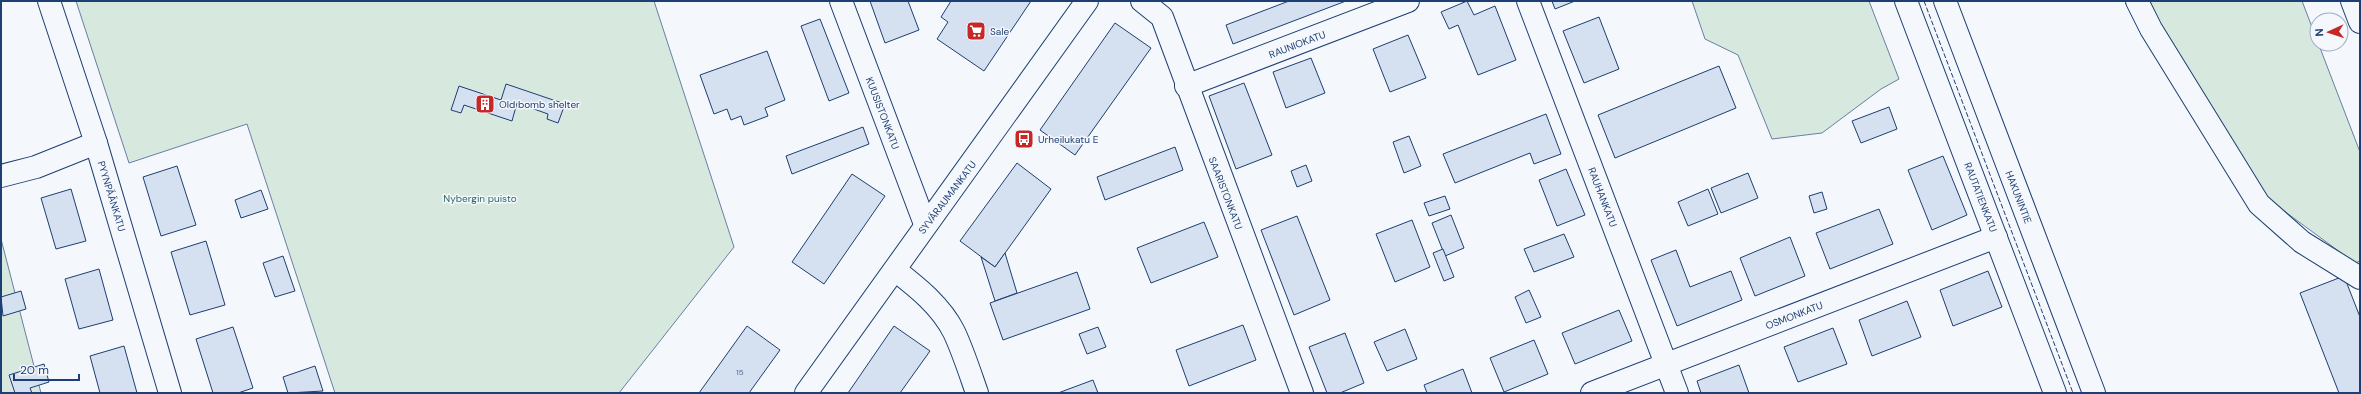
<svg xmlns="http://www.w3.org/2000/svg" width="2361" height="394" font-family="'DM Sans',sans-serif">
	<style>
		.green { fill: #d7e8df; stroke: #687fa3 }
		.building { fill: #d5e0f0; stroke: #1d3f73 }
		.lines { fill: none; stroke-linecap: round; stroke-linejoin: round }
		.minor-casing { stroke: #1d3f73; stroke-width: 24 }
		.major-casing { stroke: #1d3f73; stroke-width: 24 }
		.highway-casing { stroke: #1d3f73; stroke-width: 24 }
		.minor { stroke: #f4f7fb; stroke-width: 22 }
		.major { stroke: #f4f7fb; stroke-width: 22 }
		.highway { stroke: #f4f7fb; stroke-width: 22 }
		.fence { stroke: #1d3f73; stroke-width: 1; stroke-dasharray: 5 2; stroke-linecap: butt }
		.labels { text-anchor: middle; stroke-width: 3; stroke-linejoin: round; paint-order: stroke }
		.number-label { font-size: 8px; fill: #4b6792 }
		.poi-label { font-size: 10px; fill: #1d3f73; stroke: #f4f7fb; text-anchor: start }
		.street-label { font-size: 10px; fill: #1d3f73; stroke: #f4f7fb }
		.park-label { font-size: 10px; fill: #2c6c60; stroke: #f4f7fb }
	</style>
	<rect width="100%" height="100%" fill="#f4f7fb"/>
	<!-- green -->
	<g class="green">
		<polygon points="76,1 654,1 734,247 619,393 335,393 247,124 129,163"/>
		<polygon points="1692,1 1869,1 1899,79 1881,89 1822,133 1772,139 1738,55 1705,39"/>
		<polygon points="2147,1 2302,1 2360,152 2360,261 2355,263 2269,200 2158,25"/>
		<polygon points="1,239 41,393 1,393"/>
	</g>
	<!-- building -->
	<g class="building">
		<polygon points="870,1 908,1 919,30 885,43"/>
		<polygon points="951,1 1031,1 984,71 937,39 948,22 941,17"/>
		<polygon points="1289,1 1346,1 1233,44 1226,25"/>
		<polygon points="1467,1 1474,15 1495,6 1516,60 1478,75 1458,25 1449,29 1441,12"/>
		<polygon points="1552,1 1575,1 1555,9"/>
		<polygon points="1599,17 1619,69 1584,83 1563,31"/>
		<polygon points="820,19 849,93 829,101 801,26"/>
		<polygon points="1115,23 1151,48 1075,155 1040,130"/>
		<polygon points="1408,35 1426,78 1390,92 1373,49"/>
		<polygon points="767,51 785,100 765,108 768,116 744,125 741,116 731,120 727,109 714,114 700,75"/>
		<polygon points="1311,58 1325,93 1286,108 1273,72"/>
		<polygon points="1719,66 1736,108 1615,158 1598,115"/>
		<polygon points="1244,83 1272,155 1236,169 1209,96"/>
		<polygon points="506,84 565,104 558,123 547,119 548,114 517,103 512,121 464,105 461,113 451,110 459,86 501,100"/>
		<polygon points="1889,107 1897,129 1861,143 1852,121"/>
		<polygon points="1546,114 1561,154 1534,164 1530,153 1455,183 1443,154"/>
		<polygon points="863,127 869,144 792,174 786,156"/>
		<polygon points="1409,136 1421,166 1404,173 1393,142"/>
		<polygon points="1175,147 1183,170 1105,200 1097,177"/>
		<polygon points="1943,156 1967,215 1932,230 1908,170"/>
		<polygon points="1017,163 1051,189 995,267 960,241"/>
		<polygon points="1306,165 1312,181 1297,187 1291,171"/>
		<polygon points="177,166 196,225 161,236 143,177"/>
		<polygon points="1566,169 1585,215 1557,226 1539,180"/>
		<polygon points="1748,173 1758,198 1721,213 1711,188"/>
		<polygon points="852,174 885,196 824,284 792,262"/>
		<polygon points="71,189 86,241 56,249 41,198"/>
		<polygon points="1708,189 1718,214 1688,226 1678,202"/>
		<polygon points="261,190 268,209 241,218 235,200"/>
		<polygon points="1822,192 1827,209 1814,213 1809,196"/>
		<polygon points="1445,196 1450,209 1429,216 1424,203"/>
		<polygon points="1879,209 1893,244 1830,269 1816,233"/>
		<polygon points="1451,215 1464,248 1445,256 1432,223"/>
		<polygon points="1297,216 1330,300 1294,315 1261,230"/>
		<polygon points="1412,220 1430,267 1395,282 1376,234"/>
		<polygon points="1204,222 1218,257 1151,283 1137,248"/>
		<polygon points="1564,234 1574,257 1534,272 1524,249"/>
		<polygon points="1790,237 1805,276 1755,296 1740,258"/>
		<polygon points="206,241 225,305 190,315 171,252"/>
		<polygon points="1443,249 1454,277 1444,281 1433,253"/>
		<polygon points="1676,250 1690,287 1731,271 1742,300 1677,326 1651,260"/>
		<polygon points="1005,253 1017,293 995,301 981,257 995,267"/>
		<polygon points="283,256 295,291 275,297 263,263"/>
		<polygon points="99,269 113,320 79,329 65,279"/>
		<polygon points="1988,271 2002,307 1953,326 1940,290"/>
		<polygon points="1077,272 1090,309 1003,340 990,303"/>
		<polygon points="2344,276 2360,317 2360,393 2339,393 2300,293"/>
		<polygon points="1529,290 1541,317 1526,323 1515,297"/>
		<polygon points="21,291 26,309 3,316 1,297"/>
		<polygon points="1907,301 1921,337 1872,356 1859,320"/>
		<polygon points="1619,310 1632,341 1575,364 1562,333"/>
		<polygon points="1243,325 1256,360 1189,386 1176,350"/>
		<polygon points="747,326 780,350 749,393 699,393"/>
		<polygon points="894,326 930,351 900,393 848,393"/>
		<polygon points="233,327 253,388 238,393 213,393 196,339"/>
		<polygon points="1098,327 1106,347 1087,354 1079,334"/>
		<polygon points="1833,328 1847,364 1798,382 1784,347"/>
		<polygon points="1405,329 1417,359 1387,371 1374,342"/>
		<polygon points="1345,333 1364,383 1340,393 1327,393 1309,347"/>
		<polygon points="1534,340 1548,374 1504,392 1490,358"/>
		<polygon points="124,346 137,393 100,393 90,356"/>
		<polygon points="44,364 49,382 30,388 32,393 15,393 9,375"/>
		<polygon points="1739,365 1749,393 1701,393 1697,381"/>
		<polygon points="315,366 323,391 288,393 283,377"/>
		<polygon points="1463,369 1472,393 1427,393 1424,385"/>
		<polygon points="1093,380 1098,393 1058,393"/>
	</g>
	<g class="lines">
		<defs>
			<g id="minor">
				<polyline points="841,1 925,224"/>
				<polyline points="1142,1 1162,17 1302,393"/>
				<polyline points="1528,1 1677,393"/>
				<polyline points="1906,1 2055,393"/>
				<polyline points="2137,1 2151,29 2259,204 2302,242 2360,278"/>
				<polyline points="1186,86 1408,1"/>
				<polyline points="1,176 36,167 96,143"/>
				<path d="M895 270C917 287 941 306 954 332 963 351 970 373 977 393"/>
				<polyline points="1592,393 1996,237"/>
			</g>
			<g id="major">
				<polyline points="49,1 96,143 170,393"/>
				<polyline points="2352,1 2360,22"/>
				<polyline points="806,393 1087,1"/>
			</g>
			<polyline id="highway" points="1945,1 2094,393"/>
		</defs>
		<!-- minor casing -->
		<use href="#minor" class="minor-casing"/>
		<!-- major casing -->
		<use href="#major" class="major-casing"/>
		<!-- highway casing -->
		<use href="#highway" class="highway-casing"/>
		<!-- minor -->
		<use href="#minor" class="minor"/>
		<!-- major -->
		<use href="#major" class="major"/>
		<!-- highway -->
		<use href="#highway" class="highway"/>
		<!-- fence -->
		<polyline class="fence" points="1924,1 2073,393"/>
	</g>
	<!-- icons -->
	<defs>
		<symbol id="supermarket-square" viewBox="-11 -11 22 22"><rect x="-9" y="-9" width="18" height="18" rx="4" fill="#c62828" stroke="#f4f7fb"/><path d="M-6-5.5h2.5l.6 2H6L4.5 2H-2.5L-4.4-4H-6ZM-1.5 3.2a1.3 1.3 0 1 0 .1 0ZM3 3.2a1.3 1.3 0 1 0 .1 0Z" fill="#fff"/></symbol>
		<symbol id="building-square" viewBox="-11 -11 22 22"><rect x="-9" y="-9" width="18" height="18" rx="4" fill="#c62828" stroke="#f4f7fb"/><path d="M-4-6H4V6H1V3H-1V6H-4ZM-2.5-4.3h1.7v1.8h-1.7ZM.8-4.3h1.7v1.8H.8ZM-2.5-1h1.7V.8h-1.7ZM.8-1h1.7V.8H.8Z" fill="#fff"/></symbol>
		<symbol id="bus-square" viewBox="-11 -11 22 22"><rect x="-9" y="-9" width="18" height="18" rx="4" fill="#c62828" stroke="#f4f7fb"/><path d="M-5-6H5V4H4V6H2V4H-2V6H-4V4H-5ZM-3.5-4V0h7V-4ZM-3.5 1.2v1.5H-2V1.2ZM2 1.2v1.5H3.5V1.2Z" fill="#fff"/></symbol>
	</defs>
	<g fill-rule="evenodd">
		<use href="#supermarket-square" x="965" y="20" width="22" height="22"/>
		<use href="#building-square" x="474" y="93" width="22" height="22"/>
		<use href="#bus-square" x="1013" y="128" width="22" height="22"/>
	</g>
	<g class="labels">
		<!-- number labels -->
		<g class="number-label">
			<text x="740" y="375">15</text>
		</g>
		<!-- poi labels -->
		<g class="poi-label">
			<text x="990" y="35">Sale</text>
			<text x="499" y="108">Old bomb shelter</text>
			<text x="1038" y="143">Urheilukatu E</text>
		</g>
		<!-- street labels -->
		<g class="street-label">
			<text transform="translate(1297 44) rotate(-21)" y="4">RAUNIOKATU</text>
			<text transform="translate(883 113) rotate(69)" y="4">KUUSISTONKATU</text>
			<text transform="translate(1226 193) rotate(69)" y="4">SAARISTONKATU</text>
			<text transform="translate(112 196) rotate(73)" y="4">PYYNPÄÄNKATU</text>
			<text transform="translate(947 197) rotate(-53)" y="4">SYVÄRAUMANKATU</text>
			<text transform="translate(1603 197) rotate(69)" y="4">RAUHANKATU</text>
			<text transform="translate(1981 197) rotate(69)" y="4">RAUTATIENKATU</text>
			<text transform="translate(2019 197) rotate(69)" y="4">HAKUNINTIE</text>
			<text transform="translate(1794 315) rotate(-21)" y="4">OSMONKATU</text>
		</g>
		<!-- park labels -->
		<g class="park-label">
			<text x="480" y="202">Nybergin puisto</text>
		</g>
	</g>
	<!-- border -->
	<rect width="2361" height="394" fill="none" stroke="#1d3f73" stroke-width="4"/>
	<!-- north arrow -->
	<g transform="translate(2329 32) rotate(267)"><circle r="19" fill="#f4f7fb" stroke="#9eadc5"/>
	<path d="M0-3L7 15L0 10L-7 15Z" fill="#c62828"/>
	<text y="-6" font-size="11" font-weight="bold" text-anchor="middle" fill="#1d3f73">N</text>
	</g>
	<!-- scale -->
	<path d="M14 374v6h65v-6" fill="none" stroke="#1d3f73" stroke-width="2"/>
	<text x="20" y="374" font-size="12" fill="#1d3f73" stroke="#f4f7fb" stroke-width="3" paint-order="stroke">20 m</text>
</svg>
